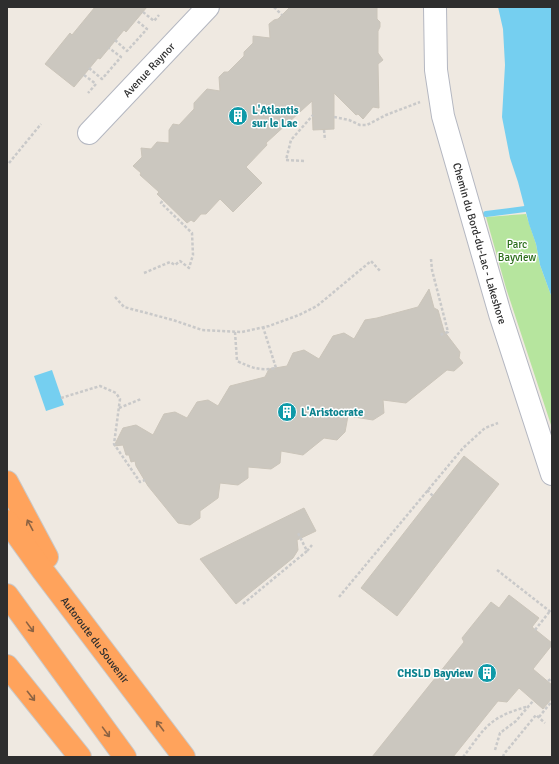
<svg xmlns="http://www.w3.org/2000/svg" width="559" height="764" font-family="Signika,sans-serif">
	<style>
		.green { fill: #b6e59e }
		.water { fill: #75cff0 }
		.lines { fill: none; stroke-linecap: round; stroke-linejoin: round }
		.stream { stroke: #75cff0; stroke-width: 6 }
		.building { fill: #cbc7bf; stroke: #cbc5ba }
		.minor-casing { stroke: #b4b7c1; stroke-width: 24 }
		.tertiary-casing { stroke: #b4b7c1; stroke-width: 24 }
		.motorway-casing { stroke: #c9c9c9; stroke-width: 24 }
		.path { stroke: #c9c9c9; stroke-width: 2.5; stroke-dasharray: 3 2; stroke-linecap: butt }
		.minor { stroke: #fff; stroke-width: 22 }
		.tertiary { stroke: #fff; stroke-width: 22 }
		.motorway { stroke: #ffa35c; stroke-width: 22 }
		.oneway { stroke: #8c6343 }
		.labels { text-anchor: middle; stroke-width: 3; stroke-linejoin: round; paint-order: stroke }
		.street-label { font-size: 11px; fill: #2e2e2e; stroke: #fff }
		.culture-label { font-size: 11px; font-weight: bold; fill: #0d838f; stroke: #fff; text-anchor: start }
		.park-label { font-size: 11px; fill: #2c6e1b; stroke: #fff }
	</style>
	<rect width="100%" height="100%" fill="#efe9e1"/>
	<!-- green -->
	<polygon class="green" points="526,214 536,244 540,265 552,298 552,428 506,288 486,217"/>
	<!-- water -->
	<g class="water">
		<polygon points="498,7 552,7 552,298 540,265 536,244 529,224 518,182 510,158 502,117 505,65 503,29"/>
		<polygon points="52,370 64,405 46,411 34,376"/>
	</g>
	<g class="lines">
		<!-- stream -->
		<polyline class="stream" points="486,214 525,209"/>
	</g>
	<!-- building -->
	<g class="building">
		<polygon points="95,7 147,7 126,32 124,30 100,59 98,58 74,87 45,64 70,33 72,35"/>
		<polygon points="290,7 377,7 377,19 380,22 380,27 378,31 378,53 383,60 378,64 379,108 373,107 363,119 358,114 356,115 334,93 334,129 313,130 312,101 266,143 267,145 246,167 262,183 233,212 220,199 206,214 201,214 194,222 191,220 187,223 157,194 159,192 140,175 141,173 133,166 142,157 141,148 151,149 157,142 169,143 169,130 173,124 179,125 194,109 194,103 207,89 220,91 219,77 224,72 228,72 244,56 244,52 253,43 253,36 270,38 269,24 274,20 278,19"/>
		<polygon points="429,289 434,308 438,310 444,331 460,352 459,358 463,363 454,371 447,370 406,403 383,400 384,413 373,420 348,416 345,432 337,440 324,438 303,455 281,451 280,463 271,469 248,467 248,478 238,485 220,483 218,498 200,511 200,518 190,525 178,523 148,486 136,466 135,461 131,462 129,455 126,455 123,445 114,446 123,428 136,425 153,435 164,414 175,412 187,418 197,402 208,400 218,406 230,386 265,377 269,369 287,366 293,353 304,350 319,359 333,336 344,333 354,339 365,320 377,318 418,307"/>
		<polygon points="464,456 499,484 397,616 361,588"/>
		<polygon points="304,508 316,531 297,540 298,550 293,558 236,604 200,559"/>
		<polygon points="509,595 539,618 532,627 552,643 552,645 533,669 552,685 552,698 543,709 519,688 507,702 498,701 453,757 372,757 464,642 462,638 491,602 499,608"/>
	</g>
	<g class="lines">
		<defs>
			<g id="minor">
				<path id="s1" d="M89 133 208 7"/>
			</g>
			<g id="tertiary">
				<path id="s2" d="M435 7 436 70 443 116 500 314 552 474"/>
			</g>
			<g id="motorway">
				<polyline points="7,482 47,557"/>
				<path id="s3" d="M7 521 43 571 184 757"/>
				<polyline points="7,595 125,757"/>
				<polyline points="7,666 80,757"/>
			</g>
		</defs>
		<!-- minor casing -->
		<use href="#minor" class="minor-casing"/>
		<!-- tertiary casing -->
		<use href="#tertiary" class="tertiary-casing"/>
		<!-- motorway casing -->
		<use href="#motorway" class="motorway-casing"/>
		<!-- path -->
		<g class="path">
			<polyline points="274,7 282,15"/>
			<polyline points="143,12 154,21 159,15"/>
			<polyline points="115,40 127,51 147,29 136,20"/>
			<polyline points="89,68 102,79 121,57 109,48"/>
			<polyline points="84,75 96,84 88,93"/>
			<polyline points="334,117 349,120 360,125 367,125 386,115 420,102"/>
			<polyline points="324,130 325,140"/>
			<polyline points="304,161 286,160 291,140 313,115"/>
			<polyline points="9,163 41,124"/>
			<polyline points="431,259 432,270 448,332 440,335"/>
			<polyline points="144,273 170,262 175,265 180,261 189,268 193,255 192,233 161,203 163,200"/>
			<polyline points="115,297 124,307 173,320 202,330 242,332 269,326 299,315 317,306 371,261 381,272"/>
			<path d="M235 332 237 361C252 368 260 371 276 368L263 327"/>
			<polyline points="61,398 100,386 116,393 120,399 114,444 140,482 145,480"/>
			<polyline points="119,408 141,399"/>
			<polyline points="427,490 433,496"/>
			<polyline points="307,551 312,545"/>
			<polyline points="497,570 552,613"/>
			<polyline points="339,597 463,448 485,428 498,423"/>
			<polyline points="243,604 307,551 298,533"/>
			<polyline points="535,630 550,611"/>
			<polyline points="548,681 552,678"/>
			<polyline points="539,717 552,701"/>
			<polyline points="495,750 500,733 516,721 533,701"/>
			<path d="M463 757C472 746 480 732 491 723 502 714 516 710 529 706"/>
			<polyline points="503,757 504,754 536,715 545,723"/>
		</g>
		<!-- minor -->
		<use href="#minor" class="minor"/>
		<!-- tertiary -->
		<use href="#tertiary" class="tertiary"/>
		<!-- motorway -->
		<use href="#motorway" class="motorway"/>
	</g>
	<!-- one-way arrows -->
	<defs><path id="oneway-shaft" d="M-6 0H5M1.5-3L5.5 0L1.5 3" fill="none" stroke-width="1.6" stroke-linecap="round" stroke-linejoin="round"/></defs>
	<g class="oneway">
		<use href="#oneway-shaft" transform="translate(30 525) rotate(-118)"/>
		<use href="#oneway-shaft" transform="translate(30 627) rotate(54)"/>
		<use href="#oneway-shaft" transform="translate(31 696) rotate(52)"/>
		<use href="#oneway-shaft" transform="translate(160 726) rotate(-127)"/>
		<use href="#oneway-shaft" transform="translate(106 732) rotate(54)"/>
	</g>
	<!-- icons -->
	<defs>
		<symbol id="building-disc" viewBox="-11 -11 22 22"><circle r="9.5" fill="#0f9aa8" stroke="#fff"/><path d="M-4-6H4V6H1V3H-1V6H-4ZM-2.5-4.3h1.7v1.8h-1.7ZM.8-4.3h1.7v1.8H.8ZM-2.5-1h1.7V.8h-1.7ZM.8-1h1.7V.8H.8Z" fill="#fff"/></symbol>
	</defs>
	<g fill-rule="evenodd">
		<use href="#building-disc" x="227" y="105" width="22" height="22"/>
		<use href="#building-disc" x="276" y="401" width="22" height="22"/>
		<use href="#building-disc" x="476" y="662" width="22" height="22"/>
	</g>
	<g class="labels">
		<!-- street labels -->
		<g class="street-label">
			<text dy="4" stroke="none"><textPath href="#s1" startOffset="87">Avenue Raynor</textPath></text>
			<text dy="4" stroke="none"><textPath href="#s2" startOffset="242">Chemin du Bord-du-Lac - Lakeshore</textPath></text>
			<text dy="4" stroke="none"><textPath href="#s3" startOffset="148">Autoroute du Souvenir</textPath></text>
		</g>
		<!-- culture labels -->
		<g class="culture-label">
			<text x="252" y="114">L'Atlantis<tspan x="252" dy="13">sur le Lac</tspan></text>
			<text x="301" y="416">L'Aristocrate</text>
			<text x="473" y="677" text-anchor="end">CHSLD Bayview</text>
		</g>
		<!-- park labels -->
		<g class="park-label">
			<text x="517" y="248">Parc<tspan x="517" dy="13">Bayview</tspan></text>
		</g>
	</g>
	<!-- border -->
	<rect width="559" height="764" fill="none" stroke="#2e2e2e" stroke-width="16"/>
</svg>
